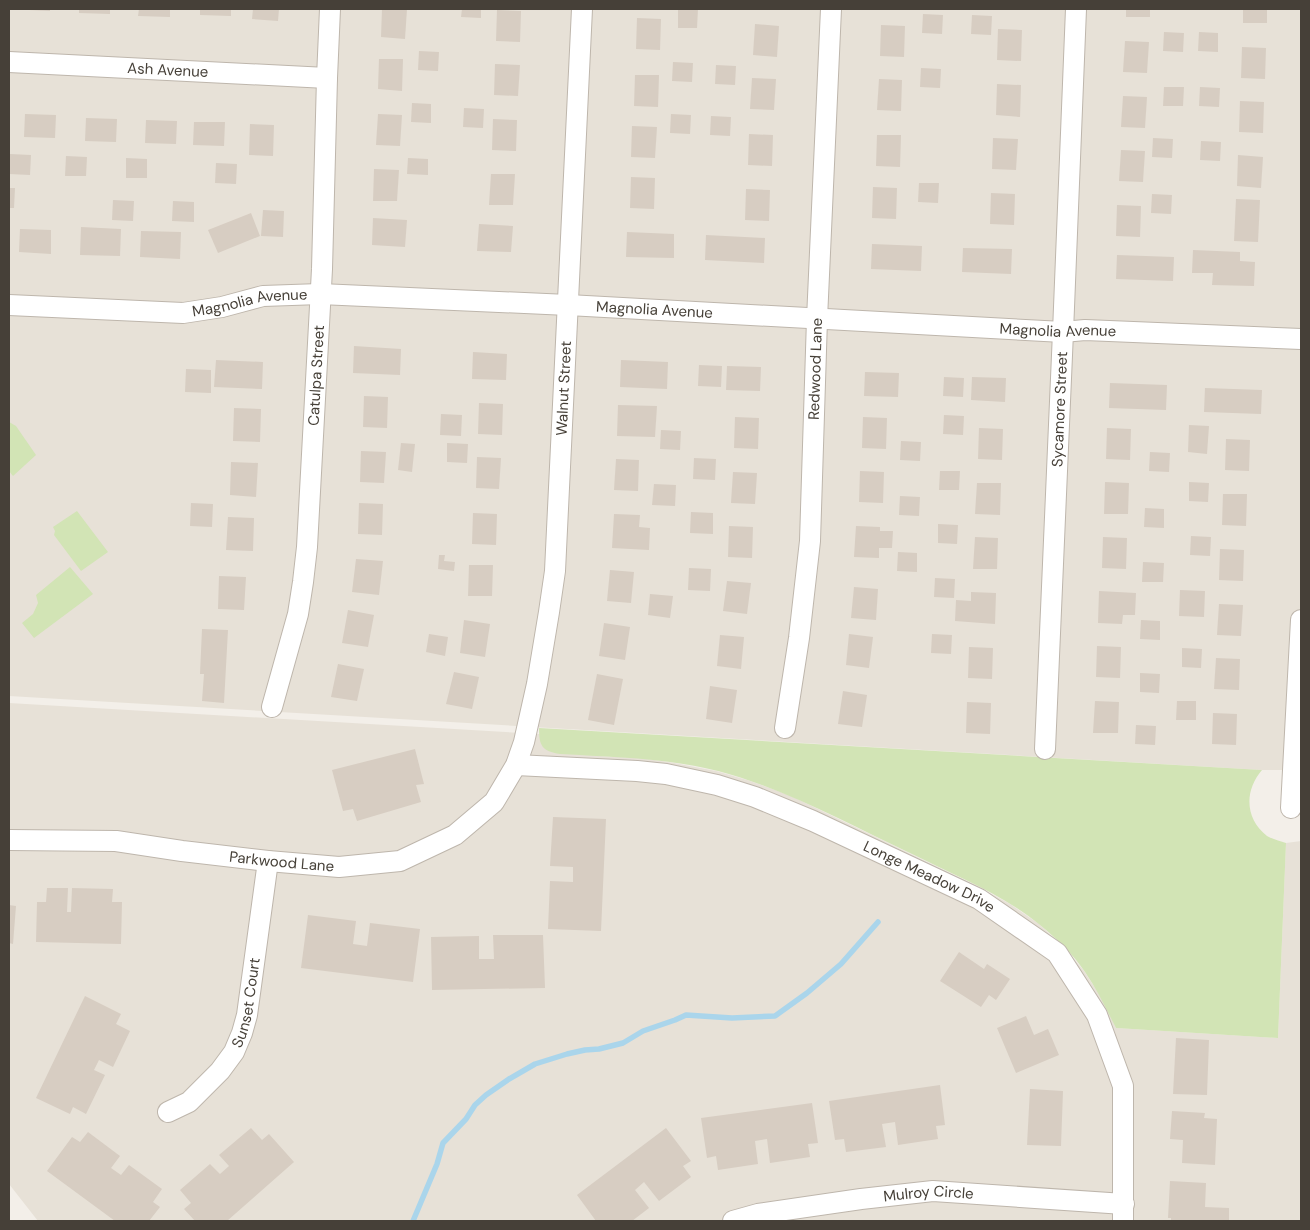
<svg xmlns="http://www.w3.org/2000/svg" width="1310" height="1230" font-family="'DM Sans',sans-serif">
	<style>
		.residential { fill: #e7e1d7 }
		.park { fill: #d2e4b5 }
		.lines { fill: none; stroke-linecap: round; stroke-linejoin: round }
		.stream { stroke: #aad5eb; stroke-width: 5.5 }
		.building { fill: #d7cdc2 }
		.minor-casing { stroke: #beb6ac; stroke-width: 22 }
		.minor { stroke: #fff; stroke-width: 20 }
		.labels { text-anchor: middle; stroke-width: 4; stroke-linejoin: round; paint-order: stroke }
		.street-label { font-size: 15px; fill: #464038; stroke: #fff }
	</style>
	<rect width="100%" height="100%" fill="#f3efe9"/>
	<!-- residential -->
	<g class="residential">
		<polygon points="9,9 1301,9 1301,770 1262,770 9,696"/>
		<polygon points="9,703 539,734 599,756 641,758 674,763 716,771 747,780 789,795 977,886 1010,904 1039,924 1065,948 1084,971 1101,997 1116,1028 1278,1038 1286,843 1301,841 1301,1221 38,1221 9,1184"/>
	</g>
	<!-- park -->
	<g class="park">
		<polygon points="9,422 16,426 36,455 13,476 9,471"/>
		<polygon points="77,511 108,552 81,571 54,535 55,531 53,527"/>
		<polygon points="70,567 93,594 34,638 22,623 33,614 38,603 36,595"/>
		<path d="M539 728 1262 770C1244 791 1245 819 1267 836 1272 839 1280 841 1286 843L1278 1038 1116 1028C1106 1009 1097 989 1085 972 1073 954 1057 939 1040 925 1004 895 954 875 912 854 848 824 786 789 718 771 666 758 613 757 560 754 542 751 539 746 539 728Z"/>
	</g>
	<g class="lines">
		<!-- stream -->
		<polyline class="stream" points="413,1221 437,1164 443,1143 466,1119 475,1105 486,1095 509,1079 535,1064 567,1054 585,1050 599,1049 623,1043 643,1031 675,1020 686,1015 732,1018 775,1016 807,993 841,964 878,922"/>
	</g>
	<!-- building -->
	<g class="building">
		<polygon points="29,9 50,9 50,11 29,10"/>
		<polygon points="79,9 110,9 110,14 79,13"/>
		<polygon points="139,9 170,9 170,17 138,16"/>
		<polygon points="200,9 231,9 231,16 200,15"/>
		<polygon points="253,9 279,9 278,21 252,19"/>
		<polygon points="382,9 407,9 405,39 381,37"/>
		<polygon points="462,9 481,9 481,18 461,17"/>
		<polygon points="678,9 698,9 697,28 678,28"/>
		<rect x="1126" y="9" width="24" height="8"/>
		<rect x="1243" y="9" width="24" height="14"/>
		<polygon points="497,10 521,11 520,42 496,41"/>
		<polygon points="923,14 943,15 942,34 922,33"/>
		<polygon points="972,15 992,16 991,35 971,34"/>
		<polygon points="637,18 661,19 660,50 636,49"/>
		<polygon points="755,24 779,26 777,57 753,55"/>
		<polygon points="881,25 905,26 904,57 880,56"/>
		<polygon points="998,29 1022,30 1021,61 997,60"/>
		<polygon points="1164,32 1184,33 1183,52 1163,51"/>
		<polygon points="1199,32 1218,33 1218,52 1198,51"/>
		<polygon points="1125,41 1149,42 1147,73 1123,72"/>
		<polygon points="1242,47 1266,48 1265,79 1241,78"/>
		<polygon points="419,51 439,52 438,71 418,70"/>
		<polygon points="379,59 403,59 402,91 378,89"/>
		<polygon points="673,62 693,63 692,82 672,81"/>
		<polygon points="495,64 520,65 518,96 494,95"/>
		<polygon points="716,65 736,66 735,85 715,84"/>
		<polygon points="921,68 941,69 940,88 920,87"/>
		<polygon points="635,75 659,75 658,107 634,106"/>
		<polygon points="752,78 776,79 774,110 750,109"/>
		<polygon points="879,79 902,80 901,111 877,110"/>
		<polygon points="997,84 1021,85 1020,117 996,115"/>
		<polygon points="1164,87 1184,87 1183,106 1163,106"/>
		<polygon points="1200,87 1220,88 1219,107 1199,106"/>
		<polygon points="1123,96 1147,97 1145,128 1121,127"/>
		<polygon points="1240,101 1264,102 1263,133 1239,132"/>
		<polygon points="412,103 431,104 431,123 411,122"/>
		<polygon points="464,108 484,109 483,128 463,127"/>
		<polygon points="25,114 56,115 55,138 24,137"/>
		<polygon points="378,114 402,115 400,146 376,145"/>
		<polygon points="671,114 691,115 690,134 670,133"/>
		<polygon points="711,116 731,117 730,136 710,135"/>
		<polygon points="86,118 117,119 116,142 85,141"/>
		<polygon points="493,119 517,120 516,151 492,150"/>
		<polygon points="146,120 177,121 176,144 145,143"/>
		<polygon points="194,122 225,122 224,146 193,145"/>
		<polygon points="250,124 274,125 273,156 249,155"/>
		<polygon points="632,126 657,127 655,158 631,157"/>
		<polygon points="749,134 773,135 772,166 748,165"/>
		<polygon points="877,135 901,135 900,167 876,166"/>
		<polygon points="993,138 1018,139 1016,170 992,169"/>
		<polygon points="1153,138 1173,139 1172,158 1152,157"/>
		<polygon points="1201,141 1221,142 1220,161 1200,160"/>
		<polygon points="1121,150 1145,151 1143,182 1119,181"/>
		<polygon points="10,154 31,155 30,175 9,174"/>
		<polygon points="1238,155 1263,157 1261,188 1237,186"/>
		<polygon points="66,156 87,157 86,176 65,176"/>
		<polygon points="126,158 147,159 147,178 126,178"/>
		<polygon points="408,158 428,159 428,175 407,174"/>
		<polygon points="216,163 237,164 236,184 215,183"/>
		<polygon points="374,169 399,170 397,201 373,201"/>
		<polygon points="491,174 515,174 513,205 489,205"/>
		<polygon points="631,177 655,178 654,209 630,208"/>
		<polygon points="919,183 939,183 938,203 918,202"/>
		<polygon points="873,187 897,188 896,219 872,218"/>
		<polygon points="9,188 15,188 14,208 9,208"/>
		<polygon points="746,189 770,190 769,221 745,220"/>
		<polygon points="991,193 1015,194 1014,225 990,224"/>
		<polygon points="1152,194 1172,195 1171,214 1151,213"/>
		<polygon points="1236,199 1260,200 1258,242 1234,241"/>
		<polygon points="113,200 134,201 133,221 112,220"/>
		<polygon points="173,201 194,202 194,222 172,221"/>
		<polygon points="1117,205 1141,206 1140,237 1116,236"/>
		<polygon points="263,210 284,211 283,237 261,236"/>
		<polygon points="251,213 260,236 218,253 208,230"/>
		<polygon points="373,218 407,220 405,247 372,245"/>
		<polygon points="479,224 513,226 511,252 477,251"/>
		<polygon points="81,227 121,229 120,256 80,255"/>
		<polygon points="20,229 51,230 51,254 19,252"/>
		<polygon points="141,231 181,232 180,259 140,257"/>
		<polygon points="627,232 674,234 674,258 626,257"/>
		<polygon points="706,235 765,238 764,263 705,260"/>
		<polygon points="872,244 922,246 921,271 871,269"/>
		<polygon points="963,248 1012,249 1011,274 962,272"/>
		<polygon points="1193,250 1240,252 1240,261 1255,262 1254,286 1212,285 1213,273 1192,273"/>
		<polygon points="1117,255 1174,257 1173,281 1116,279"/>
		<polygon points="354,346 401,349 400,375 353,373"/>
		<polygon points="473,352 507,354 506,380 472,379"/>
		<polygon points="216,360 263,362 262,389 214,387"/>
		<polygon points="621,360 668,362 667,389 620,387"/>
		<polygon points="699,365 722,366 721,387 698,386"/>
		<polygon points="727,366 761,367 760,391 726,390"/>
		<polygon points="186,369 211,370 211,393 185,392"/>
		<polygon points="865,372 899,373 898,397 864,396"/>
		<polygon points="944,377 964,378 963,397 943,396"/>
		<polygon points="972,377 1006,378 1005,402 971,400"/>
		<polygon points="1110,383 1167,385 1166,410 1109,408"/>
		<polygon points="1205,388 1262,390 1261,414 1204,412"/>
		<polygon points="364,396 388,397 387,428 363,427"/>
		<polygon points="479,403 503,404 502,435 478,434"/>
		<polygon points="618,405 657,406 655,437 617,436"/>
		<polygon points="234,408 261,409 260,442 233,441"/>
		<polygon points="441,414 462,415 461,436 440,435"/>
		<polygon points="944,415 964,416 963,435 943,434"/>
		<polygon points="735,417 759,418 758,449 734,448"/>
		<polygon points="863,417 887,418 886,449 862,448"/>
		<polygon points="1189,425 1209,426 1207,454 1188,452"/>
		<polygon points="979,428 1003,429 1002,460 978,459"/>
		<polygon points="1107,428 1131,429 1130,460 1106,459"/>
		<polygon points="661,430 681,431 680,450 660,449"/>
		<polygon points="1226,439 1250,440 1249,471 1225,470"/>
		<polygon points="901,441 921,442 920,461 900,460"/>
		<polygon points="401,443 415,444 412,472 398,470"/>
		<polygon points="447,443 468,444 467,463 447,462"/>
		<polygon points="361,451 386,452 384,483 360,482"/>
		<polygon points="1150,452 1170,453 1169,472 1149,471"/>
		<polygon points="477,457 501,458 499,489 476,488"/>
		<polygon points="694,458 716,459 715,480 693,479"/>
		<polygon points="616,459 639,460 638,491 614,490"/>
		<polygon points="231,462 258,463 256,497 230,495"/>
		<polygon points="860,471 884,472 883,503 859,502"/>
		<polygon points="940,471 960,471 959,490 939,490"/>
		<polygon points="733,472 757,473 755,504 731,503"/>
		<polygon points="1105,482 1129,483 1128,514 1104,514"/>
		<polygon points="1189,482 1209,483 1208,502 1189,501"/>
		<polygon points="977,483 1001,483 1000,515 975,514"/>
		<polygon points="654,484 676,485 675,506 652,505"/>
		<polygon points="1223,494 1247,494 1246,526 1222,525"/>
		<polygon points="900,496 920,497 919,516 899,515"/>
		<polygon points="191,503 213,504 212,527 190,526"/>
		<polygon points="359,503 383,504 382,535 358,534"/>
		<polygon points="1145,508 1164,509 1164,528 1144,527"/>
		<polygon points="691,512 713,513 713,534 690,533"/>
		<polygon points="473,513 497,514 496,545 472,544"/>
		<polygon points="614,514 640,515 639,527 650,528 649,550 612,548"/>
		<polygon points="228,517 254,518 253,551 226,550"/>
		<polygon points="938,524 958,525 957,544 938,543"/>
		<polygon points="729,526 753,527 752,558 728,557"/>
		<polygon points="856,526 880,527 880,531 893,531 892,548 879,548 879,558 854,557"/>
		<polygon points="1191,536 1211,537 1210,556 1190,555"/>
		<polygon points="975,537 998,538 997,569 973,569"/>
		<polygon points="1103,537 1127,538 1126,569 1102,568"/>
		<polygon points="1220,549 1244,550 1243,581 1219,580"/>
		<polygon points="898,552 917,553 917,572 897,571"/>
		<polygon points="439,555 445,555 444,561 455,562 454,571 438,569"/>
		<polygon points="356,559 383,561 379,595 352,592"/>
		<polygon points="1143,562 1164,563 1163,582 1142,582"/>
		<polygon points="469,565 493,565 492,596 468,596"/>
		<polygon points="689,568 711,569 710,591 688,590"/>
		<polygon points="610,570 634,572 631,603 607,601"/>
		<polygon points="219,576 246,577 244,610 218,609"/>
		<polygon points="935,578 955,579 954,598 934,597"/>
		<polygon points="727,581 751,583 747,614 723,611"/>
		<polygon points="854,587 878,589 876,620 851,618"/>
		<polygon points="1180,590 1205,591 1204,617 1179,616"/>
		<polygon points="1099,591 1136,593 1135,615 1123,615 1122,624 1098,623"/>
		<polygon points="971,592 996,593 995,624 955,621 956,600 971,601"/>
		<polygon points="650,594 673,596 670,618 648,615"/>
		<polygon points="1219,604 1243,605 1241,636 1217,635"/>
		<polygon points="348,610 374,615 368,647 342,643"/>
		<polygon points="464,620 490,624 485,657 460,653"/>
		<polygon points="1141,620 1160,621 1160,640 1140,639"/>
		<polygon points="604,623 630,627 625,660 599,656"/>
		<polygon points="202,629 228,630 224,703 202,701 204,674 200,674"/>
		<polygon points="429,634 448,637 445,656 426,652"/>
		<polygon points="849,634 873,637 869,668 846,665"/>
		<polygon points="932,634 952,635 951,654 931,653"/>
		<polygon points="720,635 744,637 741,669 717,666"/>
		<polygon points="1097,646 1121,647 1120,678 1096,677"/>
		<polygon points="969,647 993,648 992,679 968,678"/>
		<polygon points="1182,648 1202,649 1201,668 1182,667"/>
		<polygon points="1216,658 1240,659 1239,690 1214,689"/>
		<polygon points="338,664 364,669 357,701 331,697"/>
		<polygon points="454,672 479,677 472,709 446,704"/>
		<polygon points="1140,673 1160,674 1159,693 1140,692"/>
		<polygon points="597,674 623,679 614,725 588,720"/>
		<polygon points="710,686 737,690 732,723 706,719"/>
		<polygon points="843,691 867,695 862,727 838,724"/>
		<polygon points="1095,701 1119,702 1118,733 1093,733"/>
		<polygon points="1177,701 1196,701 1196,720 1176,720"/>
		<polygon points="967,702 991,703 990,734 966,733"/>
		<polygon points="1213,713 1237,714 1236,745 1212,744"/>
		<polygon points="1136,725 1156,726 1155,745 1135,744"/>
		<polygon points="415,749 424,784 416,785 421,802 357,821 353,809 343,811 332,770"/>
		<polygon points="553,817 606,819 601,931 548,929 550,881 573,882 573,867 550,866"/>
		<polygon points="47,888 68,888 67,912 71,912 72,888 113,889 112,902 122,902 121,944 36,942 37,902 46,902"/>
		<polygon points="9,905 16,906 13,944 9,943"/>
		<polygon points="308,915 356,921 353,944 367,946 370,923 420,929 413,982 301,968"/>
		<polygon points="493,935 543,935 545,988 432,990 431,937 479,936 479,959 494,959"/>
		<polygon points="959,952 984,969 987,964 1010,979 996,1000 989,995 981,1007 940,981"/>
		<polygon points="85,996 121,1014 116,1024 130,1031 113,1067 99,1060 94,1070 105,1075 86,1114 73,1107 70,1114 36,1098"/>
		<polygon points="1026,1016 1034,1035 1048,1029 1059,1055 1016,1073 997,1028"/>
		<polygon points="1176,1038 1209,1040 1207,1095 1173,1094"/>
		<polygon points="940,1085 945,1125 936,1126 938,1139 898,1145 895,1122 882,1124 886,1147 846,1152 844,1139 835,1140 829,1101"/>
		<polygon points="1030,1089 1063,1091 1061,1146 1027,1145"/>
		<polygon points="812,1103 818,1143 808,1144 810,1157 770,1163 767,1139 755,1141 758,1164 718,1170 716,1156 707,1158 701,1118"/>
		<polygon points="1172,1111 1205,1113 1204,1118 1217,1119 1215,1165 1182,1163 1183,1140 1170,1139"/>
		<polygon points="251,1128 262,1140 269,1134 294,1162 227,1221 195,1221 184,1209 191,1203 180,1190 210,1164 220,1174 229,1166 219,1155"/>
		<polygon points="666,1128 691,1161 683,1166 691,1177 659,1201 644,1182 635,1190 649,1208 632,1221 596,1221 577,1195"/>
		<polygon points="88,1132 120,1156 111,1168 121,1175 129,1165 162,1189 153,1202 160,1207 149,1221 115,1221 47,1171 72,1137 80,1142"/>
		<polygon points="1170,1181 1206,1183 1205,1207 1229,1208 1229,1221 1171,1221 1171,1218 1168,1218"/>
	</g>
	<g class="lines">
		<defs>
			<g id="minor">
				<path id="s1" d="M9 62 327 78"/>
				<path id="s2" d="M9 305 183 313 222 307 263 296 320 294 568 305 1063 332 1085 330 1301 339"/>
				<path id="s3" d="M272 707 298 614 303 582 307 547 322 269 327 78 330 9"/>
				<path id="s4" d="M785 728 799 638 810 541 817 319 831 9"/>
				<path id="s5" d="M1045 749 1063 332 1076 9"/>
				<path id="s6" d="M516 765 637 771 666 774 717 785 755 797 813 821 979 899 1057 953 1097 1015 1123 1086V1221"/>
				<polyline points="1291,808 1301,620"/>
				<path id="s7" d="M9 840 116 841 182 851 268 861 339 867 400 861 455 835 494 802 516 765 524 742 537 684 549 612 555 571 582 9"/>
				<path id="s8" d="M168 1112 189 1102 220 1071 234 1052 242 1033 247 1015 268 861"/>
				<path id="s9" d="M733 1221 758 1214 861 1199 933 1191 1124 1204"/>
			</g>
		</defs>
		<!-- minor casing -->
		<use href="#minor" class="minor-casing"/>
		<!-- minor -->
		<use href="#minor" class="minor"/>
	</g>
	<g class="labels">
		<!-- street labels -->
		<g class="street-label">
			<text dy="5" stroke="none"><textPath href="#s1" startOffset="159">Ash Avenue</textPath></text>
			<text dy="5" stroke="none"><textPath href="#s2" startOffset="242">Magnolia Avenue</textPath></text>
			<text dy="5" stroke="none"><textPath href="#s2" startOffset="648">Magnolia Avenue</textPath></text>
			<text dy="5" stroke="none"><textPath href="#s2" startOffset="1052">Magnolia Avenue</textPath></text>
			<text dy="5" stroke="none"><textPath href="#s4" startOffset="361">Redwood Lane</textPath></text>
			<text dy="5" stroke="none"><textPath href="#s3" startOffset="336">Catulpa Street</textPath></text>
			<text dy="5" stroke="none"><textPath href="#s7" startOffset="929">Walnut Street</textPath></text>
			<text dy="5" stroke="none"><textPath href="#s5" startOffset="340">Sycamore Street</textPath></text>
			<text dy="5" stroke="none"><textPath href="#s7" startOffset="274">Parkwood Lane</textPath></text>
			<text dy="5" stroke="none"><textPath href="#s6" startOffset="434">Longe Meadow Drive</textPath></text>
			<text dy="5" stroke="none"><textPath href="#s8" startOffset="142">Sunset Court</textPath></text>
			<text dy="5" stroke="none"><textPath href="#s9" startOffset="198">Mulroy Circle</textPath></text>
		</g>
	</g>
	<!-- border -->
	<rect width="1310" height="1230" fill="none" stroke="#464038" stroke-width="20"/>
</svg>
